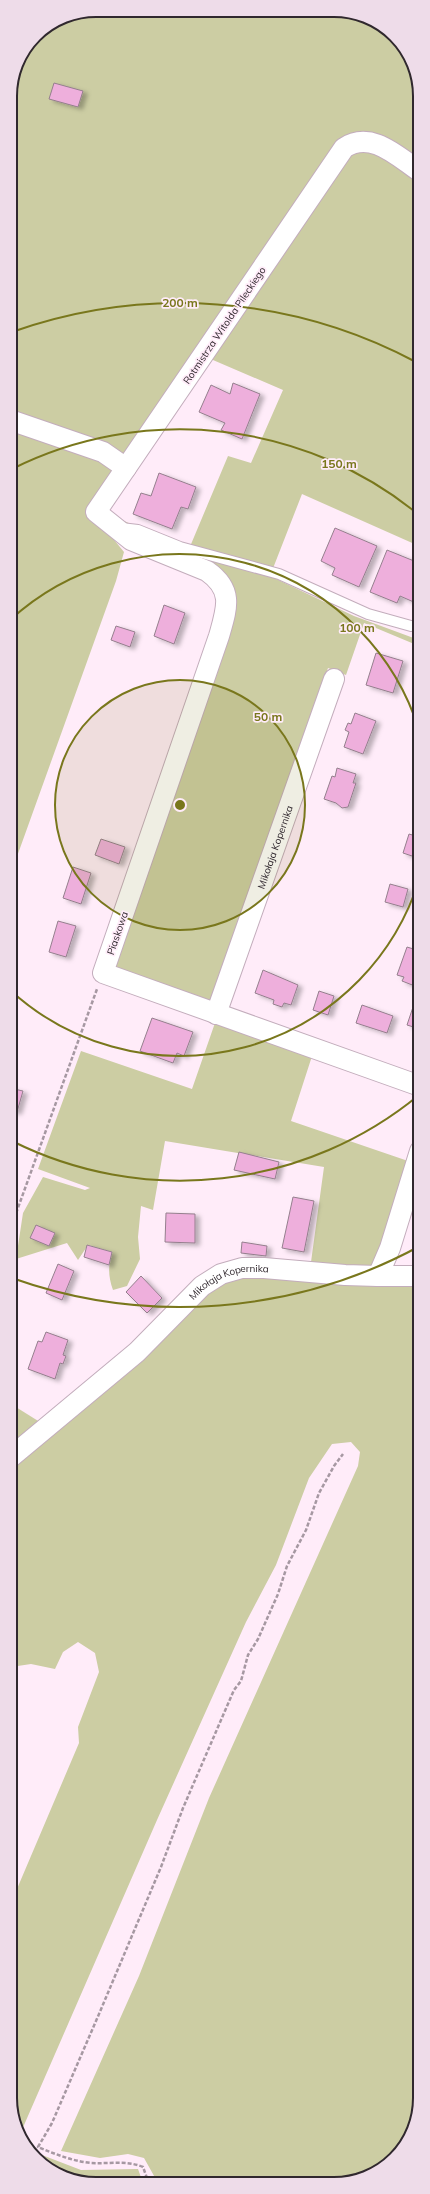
<svg xmlns="http://www.w3.org/2000/svg" width="430" height="2194" font-family="Mulish,sans-serif">
	<style>
		.green { fill: #cccda3 }
		.building { fill: #eeafdc; stroke: #947f8d; filter: url(#shadow) }
		.lines { fill: none; stroke-linecap: round; stroke-linejoin: round }
		.service-casing { stroke: #c3adbc; stroke-width: 12 }
		.minor-casing { stroke: #c3adbc; stroke-width: 22 }
		.path { stroke: #a698a2; stroke-width: 2.5; stroke-dasharray: 4 2; stroke-linecap: butt }
		.service { stroke: #fff; stroke-width: 10 }
		.minor { stroke: #fff; stroke-width: 20 }
		.ring { fill: none; stroke: #79771c; stroke-width: 2 }
		.labels { text-anchor: middle; stroke-width: 3.5; stroke-linejoin: round; paint-order: stroke }
		.street-label { font-size: 10px; fill: #30282e; stroke: #ffecf9 }
		.rim { fill: none; stroke: #30282e; stroke-width: 2 }
		.centre { fill: #79771c; stroke: #ffecf9; stroke-width: 2 }
		.ring-label { font-size: 12px; text-anchor: middle; font-weight: bold; fill: #79771c; stroke: #ffecf9; stroke-width: 3.5; stroke-linejoin: round; paint-order: stroke }
	</style>
	<defs>
		<filter id="shadow"><feDropShadow dx="4.5" dy="2.5" stdDeviation="2" flood-color="#0004"/></filter>
	</defs>
	<rect width="100%" height="100%" fill="#ffecf9"/>
	<!-- green -->
	<g class="green">
		<polygon points="96,10 351,12 398,39 419,85 419,546 302,494 270,576 354,616 419,640 419,646 364,623 346,675 328,668 215,1005 110,970 234,605 221,572 101,511 189,549 228,456 251,463 283,390 199,354 93,514 124,552 116,581 10,876 10,91 17,63 35,35 63,16"/>
		<path d="M216 1020 313 1053 291 1121 411 1162 380 1256 368 1268 311 1262 324 1167 165 1141 153 1210 141 1206 138 1237 140 1259 127 1286 113 1290C108 1276 108 1266 112 1252L88 1245 78 1260 67 1243 16 1259 23 1213 43 1177 85 1190 90 1188 38 1169 81 1051 192 1089Z"/>
		<polygon points="269,1276 312,1282 420,1284 420,2103 413,2131 395,2159 345,2183 158,2183 144,2158 128,2154 100,2158 61,2151 139,1976 209,1798 358,1466 360,1452 351,1442 332,1444 309,1478 276,1565 246,1622 157,1820 21,2132 11,2109 11,1903 79,1743 78,1727 99,1672 95,1653 78,1642 63,1652 55,1669 31,1664 11,1667 11,1467 139,1360 185,1313 214,1289 234,1279"/>
		<polygon points="11,1404 43,1424 11,1451"/>
		<polygon points="42,2155 81,2170 138,2169 143,2183 79,2182 40,2160"/>
	</g>
	<!-- building -->
	<g class="building">
		<polygon points="54,83 83,91 78,107 49,99"/>
		<polygon points="233,383 260,394 242,439 221,430 225,423 199,412 211,385 230,394"/>
		<polygon points="159,473 196,487 188,509 181,507 172,529 133,514 141,493 151,496"/>
		<polygon points="335,528 377,546 359,587 332,575 335,568 321,561"/>
		<polygon points="387,550 419,563 419,596 416,603 400,596 397,603 370,592"/>
		<polygon points="164,605 185,613 174,644 154,636"/>
		<polygon points="116,626 135,632 130,647 111,640"/>
		<polygon points="376,653 403,661 393,693 366,685"/>
		<polygon points="355,713 376,721 363,754 344,747 349,732 345,730 348,723 351,724"/>
		<polygon points="337,768 356,774 353,783 356,783 348,807 342,808 336,803 324,799 332,776 335,777"/>
		<polygon points="409,834 419,837 418,858 403,853"/>
		<polygon points="101,839 125,847 119,864 95,855"/>
		<polygon points="73,867 91,873 81,904 63,898"/>
		<polygon points="390,884 408,889 403,907 385,902"/>
		<polygon points="58,921 76,926 66,957 49,952"/>
		<polygon points="407,947 420,951 420,988 402,981 404,977 397,975"/>
		<polygon points="263,970 298,985 291,1005 284,1003 282,1007 273,1004 274,1000 255,993"/>
		<polygon points="319,991 334,996 328,1015 313,1010"/>
		<polygon points="362,1005 393,1016 387,1033 356,1023"/>
		<polygon points="413,1007 420,1010 420,1029 407,1025"/>
		<polygon points="152,1018 193,1032 184,1056 177,1053 173,1063 140,1051"/>
		<polygon points="10,1088 23,1091 17,1112 10,1110"/>
		<polygon points="239,1152 279,1162 275,1179 234,1170"/>
		<polygon points="293,1197 314,1201 304,1252 282,1248"/>
		<polygon points="166,1213 195,1214 195,1243 165,1242"/>
		<polygon points="36,1225 55,1233 49,1246 30,1238"/>
		<polygon points="242,1242 267,1246 266,1256 241,1253"/>
		<polygon points="87,1245 112,1252 109,1265 84,1257"/>
		<polygon points="58,1264 74,1271 62,1300 46,1293"/>
		<polygon points="141,1276 162,1298 147,1313 126,1292"/>
		<polygon points="46,1332 68,1340 63,1355 66,1356 63,1364 60,1363 55,1379 28,1369 38,1341 42,1342"/>
	</g>
	<g class="lines">
		<defs>
			<polyline id="service" points="121,528 138,530 180,547 279,574 368,614 411,626"/>
			<g id="minor">
				<path d="M419 171C397 156 371 130 344 148L96 512 131 540 207 571C234 590 227 608 219 636L103 973 420 1086"/>
				<polyline points="10,420 103,452 126,468"/>
				<path id="s1" d="M216 1014 334 679"/>
				<polyline points="378,1276 420,1276"/>
				<path id="s2" d="M11 1457 137 1352 202 1286 221 1274 242 1268H264L345 1275 378 1276 390 1248 420 1151"/>
			</g>
		</defs>
		<!-- service casing -->
		<use href="#service" class="service-casing"/>
		<!-- minor casing -->
		<use href="#minor" class="minor-casing"/>
		<!-- path -->
		<g class="path">
			<polyline points="10,1230 97,989"/>
			<path d="M151 2183 147 2178 143 2167C126 2160 109 2164 91 2163 72 2161 55 2154 38 2147L52 2123 99 2014 161 1867 183 1808 234 1690 241 1681 248 1655 258 1639 278 1594 287 1566 306 1530 319 1493 334 1466 343 1454"/>
		</g>
		<!-- service -->
		<use href="#service" class="service"/>
		<!-- minor -->
		<use href="#minor" class="minor"/>
	</g>
	<!-- distance rings -->
	<circle cx="180" cy="805" r="125" fill="#79771c" fill-opacity=".12"/>
	<g class="ring">
		<circle cx="180" cy="805" r="125"/>
		<path d="M419 880A251 251 0 0 1 10 990M10 620A251 251 0 0 1 419 730"/>
		<path d="M419 1095A376 376 0 0 1 12 1141M12 469A376 376 0 0 1 419 515"/>
		<path d="M420 1246A502 502 0 0 1 12 1278M12 332A502 502 0 0 1 416 362"/>
	</g>
	<g class="labels">
		<!-- street labels -->
		<g class="street-label">
			<text transform="translate(224 325) rotate(-56)" y="4">Rotmistrza Witolda Pileckiego</text>
			<text dy="4" stroke="none"><textPath href="#s1" startOffset="177">Mikołaja Kopernika</textPath></text>
			<text transform="translate(117 933) rotate(-71)" y="4">Piaskowa</text>
			<text dy="4" stroke="none"><textPath href="#s2" startOffset="284">Mikołaja Kopernika</textPath></text>
		</g>
	</g>
	<!-- crop -->
	<path d="M0 0H430V2194H0ZM96 17H334A79 79 0 0 1 413 96V2098A79 79 0 0 1 334 2177H96A79 79 0 0 1 17 2098V96A79 79 0 0 1 96 17Z" fill="#eedce9" fill-rule="evenodd"/>
	<path class="rim" d="M96 17H334A79 79 0 0 1 413 96V2098A79 79 0 0 1 334 2177H96A79 79 0 0 1 17 2098V96A79 79 0 0 1 96 17Z"/>
	<circle cx="180" cy="805" r="6" class="centre"/>
	<g class="ring-label">
		<text x="180" y="307">200 m</text>
		<text x="339" y="468">150 m</text>
		<text x="357" y="632">100 m</text>
		<text x="268" y="721">50 m</text>
	</g>
</svg>
